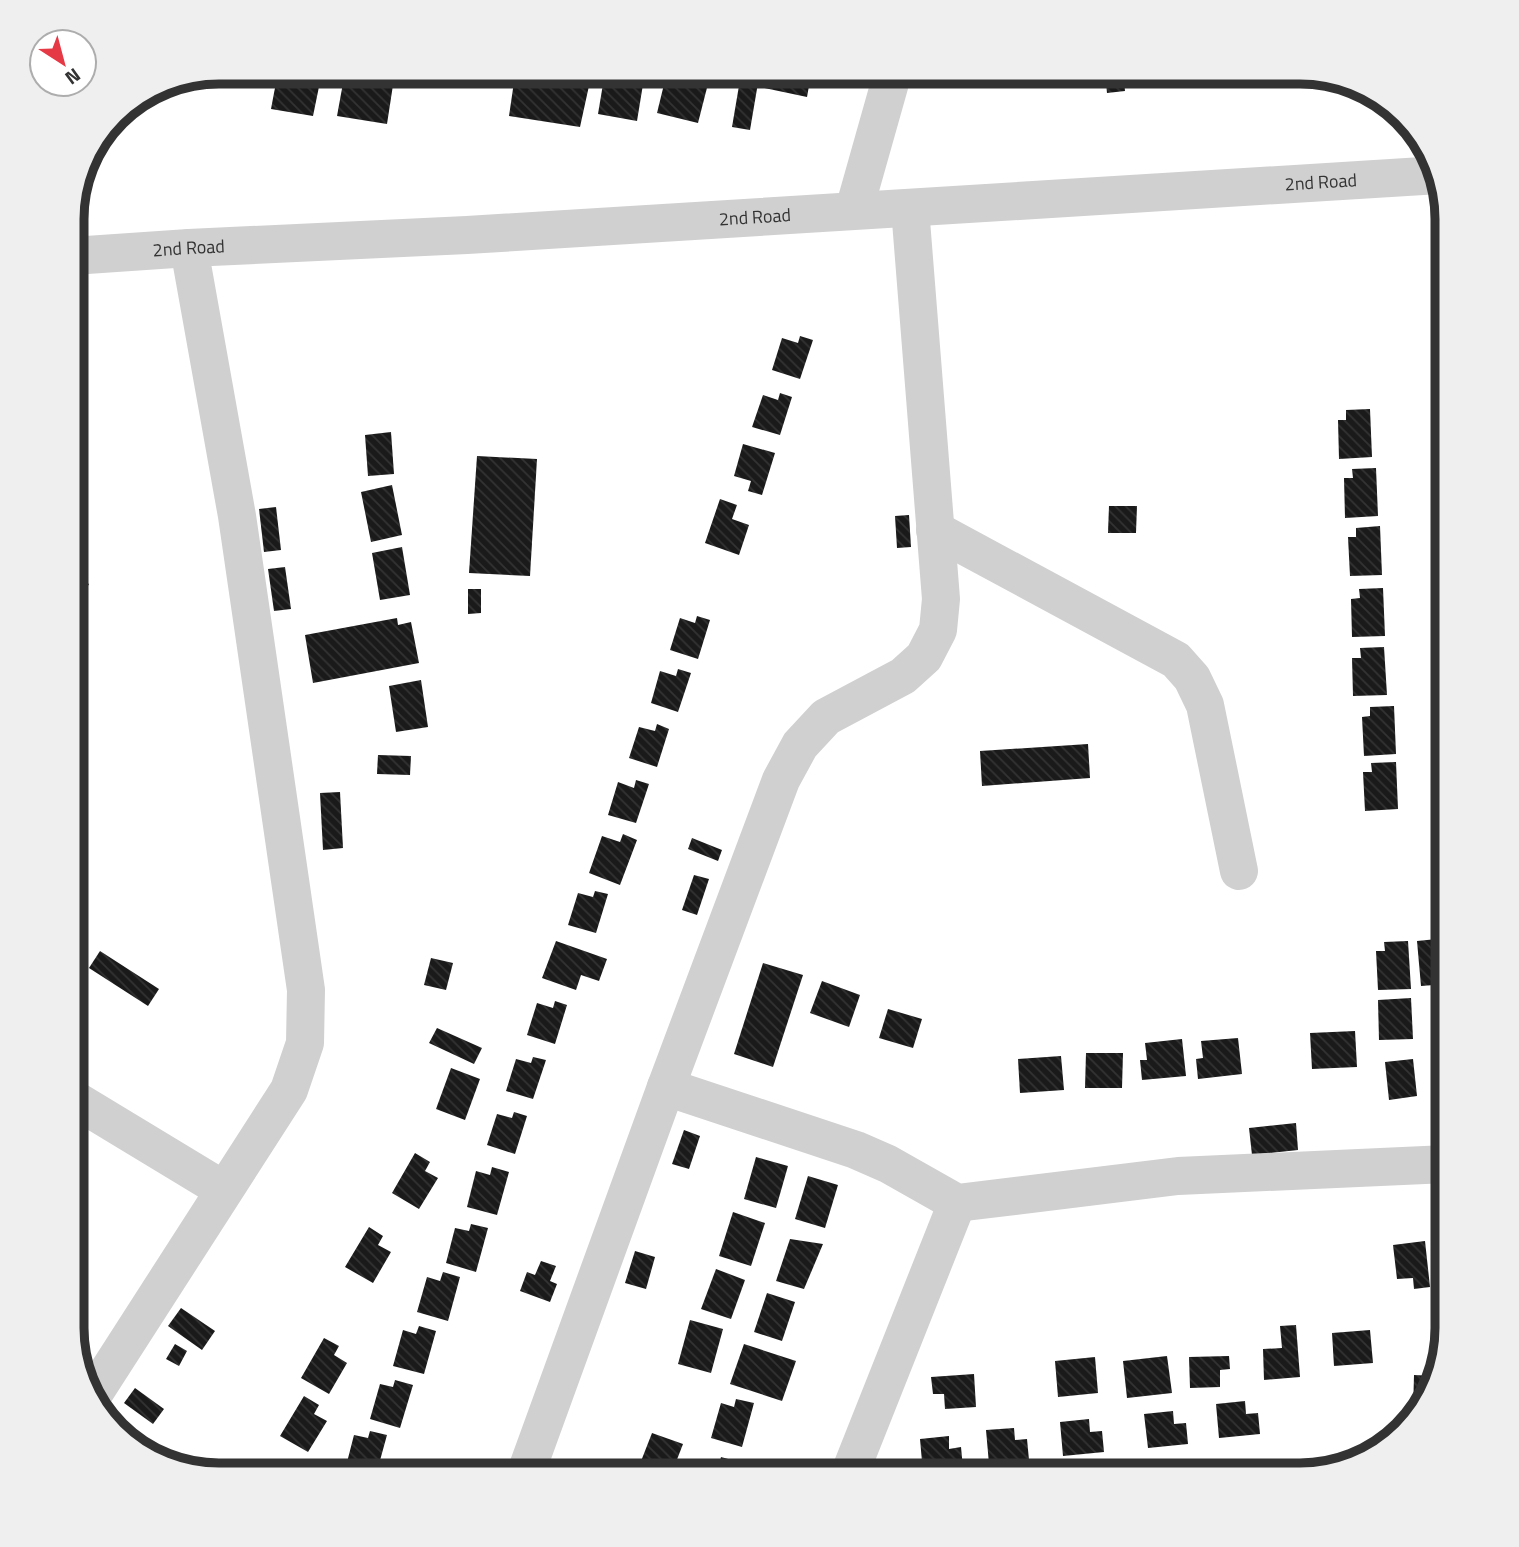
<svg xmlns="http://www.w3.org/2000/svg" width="1519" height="1547" font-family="'Titillium Web',sans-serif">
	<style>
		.building { fill: url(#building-back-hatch) }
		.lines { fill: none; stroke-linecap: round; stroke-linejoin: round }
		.minor { stroke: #d0d0d0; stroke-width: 38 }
		.labels { text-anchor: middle; stroke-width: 7; stroke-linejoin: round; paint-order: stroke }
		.street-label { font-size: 18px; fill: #333; stroke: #fff }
		.rim { fill: none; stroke: #333; stroke-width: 9 }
	</style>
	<defs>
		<pattern id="building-back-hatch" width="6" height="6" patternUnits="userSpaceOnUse" patternTransform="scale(1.75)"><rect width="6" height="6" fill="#1a1a1a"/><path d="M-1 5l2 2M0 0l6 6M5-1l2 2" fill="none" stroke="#333"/></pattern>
	</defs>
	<rect width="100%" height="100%" fill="#fff"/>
	<!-- building -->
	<g class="building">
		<polygon points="278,72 322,72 313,116 271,109"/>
		<polygon points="345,72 395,72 387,124 337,116"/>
		<polygon points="505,72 592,72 580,127 509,116 515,75"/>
		<polygon points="605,72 645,72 637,121 598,114"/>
		<polygon points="667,72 711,72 698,123 657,113"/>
		<polygon points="763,72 796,72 811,75 807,97 760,87"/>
		<polygon points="823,72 844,72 843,77"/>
		<polygon points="1105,72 1123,72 1125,91 1107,93"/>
		<polygon points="741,74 759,77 750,130 732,127"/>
		<polygon points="139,98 134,117 118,114 122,109"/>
		<polygon points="800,336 813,340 800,379 772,370 782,338 798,343"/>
		<polygon points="780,393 792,397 780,435 752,427 763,395 778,400"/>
		<polygon points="1370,409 1372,457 1339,459 1338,420 1346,420 1346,410"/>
		<polygon points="391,432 394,474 368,476 365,435"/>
		<polygon points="743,444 775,453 762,495 748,491 751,481 734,476"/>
		<polygon points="477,456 537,459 530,576 469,573"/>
		<polygon points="1376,468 1378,516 1345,518 1344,478 1353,478 1352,469"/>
		<polygon points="1447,478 1447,516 1438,517 1436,479"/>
		<polygon points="392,485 402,535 371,542 361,492"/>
		<polygon points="720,499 737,505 732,519 749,525 739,555 705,543"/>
		<polygon points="1109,506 1137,506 1136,533 1108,533"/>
		<polygon points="276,507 281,550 264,552 259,509"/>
		<polygon points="909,515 911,547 897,548 895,516"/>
		<polygon points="1380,526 1382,575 1350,576 1348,537 1356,537 1356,528"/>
		<polygon points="402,547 410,595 380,600 372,553"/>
		<polygon points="285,567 291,609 274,611 268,569"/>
		<polygon points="72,575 89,584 72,613"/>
		<polygon points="1383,588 1385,636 1352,637 1351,599 1360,598 1359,589"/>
		<polygon points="468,589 481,589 481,613 468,614"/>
		<polygon points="697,616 710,620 698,659 670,650 680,618 695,623"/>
		<polygon points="397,618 398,625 411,622 419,663 313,683 305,635"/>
		<polygon points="1384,647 1387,695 1353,696 1352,658 1361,658 1360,648"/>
		<polygon points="678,669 691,673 678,712 651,703 660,671 676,676"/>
		<polygon points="421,680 428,727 396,732 389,686"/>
		<polygon points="1394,706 1396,754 1364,756 1362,717 1370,716 1370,707"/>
		<polygon points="657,724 669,729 657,767 629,758 639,727 655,731"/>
		<polygon points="1088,744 1090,778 982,786 980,751"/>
		<polygon points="378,755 411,756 410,775 377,774"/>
		<polygon points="1396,762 1398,809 1365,811 1363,772 1372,772 1371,763"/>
		<polygon points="636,780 649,784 636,823 608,815 618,782 634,788"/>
		<polygon points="340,792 343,848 323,850 320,793"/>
		<polygon points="623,834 637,840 620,885 589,873 602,836 620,842"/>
		<polygon points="692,838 722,850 718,861 688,849"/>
		<polygon points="694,875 709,879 697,915 682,910"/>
		<polygon points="595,891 608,894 596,933 568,925 578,893 593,897"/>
		<polygon points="1447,938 1447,984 1421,986 1417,941"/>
		<polygon points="556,941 607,959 599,981 581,975 576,990 542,978"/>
		<polygon points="1408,941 1411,989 1378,990 1376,951 1385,951 1384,942"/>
		<polygon points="100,951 159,989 148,1006 89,968"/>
		<polygon points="431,958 453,963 446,990 424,985"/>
		<polygon points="763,963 803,975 773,1067 734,1054"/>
		<polygon points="822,981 860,995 849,1027 810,1013"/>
		<polygon points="1411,998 1413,1039 1379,1040 1378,1000"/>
		<polygon points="555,1001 567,1005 555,1044 527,1035 537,1003 553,1008"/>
		<polygon points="888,1009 922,1019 913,1048 879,1038"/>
		<polygon points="437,1028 482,1048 474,1064 429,1043"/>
		<polygon points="1355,1031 1357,1067 1312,1069 1310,1033"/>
		<polygon points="1238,1038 1242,1074 1198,1079 1196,1059 1203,1058 1201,1041"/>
		<polygon points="1182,1039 1186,1076 1142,1080 1140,1060 1147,1060 1145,1043"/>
		<polygon points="1086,1053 1123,1053 1122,1088 1085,1088"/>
		<polygon points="1061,1056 1064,1090 1020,1093 1018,1059"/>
		<polygon points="533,1057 546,1060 533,1099 506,1091 516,1059 531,1063"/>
		<polygon points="1413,1059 1417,1096 1389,1100 1385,1062"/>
		<polygon points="451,1068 480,1079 465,1120 436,1109"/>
		<polygon points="514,1112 527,1116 515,1154 487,1145 497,1114 512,1118"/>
		<polygon points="1296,1123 1298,1150 1252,1155 1249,1128"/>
		<polygon points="684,1130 700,1136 689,1169 672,1164"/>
		<polygon points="415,1153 430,1162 425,1171 438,1178 419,1209 392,1193"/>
		<polygon points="756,1157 788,1166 776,1208 744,1199"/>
		<polygon points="492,1167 509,1172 497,1215 467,1207 476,1171 490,1175"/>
		<polygon points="808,1176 838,1185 825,1228 795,1219"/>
		<polygon points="733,1212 765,1223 751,1266 719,1256"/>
		<polygon points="471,1224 488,1228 476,1272 446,1263 455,1228 469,1231"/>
		<polygon points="369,1227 383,1236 378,1245 391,1252 373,1283 345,1267"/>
		<polygon points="790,1239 823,1244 804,1289 776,1281"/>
		<polygon points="1425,1241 1430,1287 1414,1289 1413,1278 1397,1279 1393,1245"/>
		<polygon points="635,1251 655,1257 646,1289 625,1283"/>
		<polygon points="541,1261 556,1266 550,1281 557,1284 550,1302 520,1291 527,1272 535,1275"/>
		<polygon points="716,1269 745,1280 731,1319 701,1309"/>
		<polygon points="443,1272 460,1277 448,1321 417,1312 427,1277 440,1281"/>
		<polygon points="767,1293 795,1302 782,1341 754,1332"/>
		<polygon points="181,1308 215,1331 202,1350 168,1326"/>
		<polygon points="690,1320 723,1329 711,1373 678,1364"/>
		<polygon points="1296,1325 1300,1377 1264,1380 1263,1349 1282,1348 1280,1326"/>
		<polygon points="419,1326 436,1331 424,1374 393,1366 403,1330 416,1334"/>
		<polygon points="1370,1330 1373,1363 1334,1366 1332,1333"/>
		<polygon points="324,1338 339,1346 334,1355 347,1363 329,1394 301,1378"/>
		<polygon points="175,1344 187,1351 179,1366 166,1359"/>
		<polygon points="744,1344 796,1361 782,1401 730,1384"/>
		<polygon points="1167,1356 1172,1393 1127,1398 1123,1361"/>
		<polygon points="1229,1356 1230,1369 1220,1370 1220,1387 1190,1388 1189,1357"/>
		<polygon points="1095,1357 1098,1393 1058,1397 1055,1361"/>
		<polygon points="974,1374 976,1407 945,1409 944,1394 933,1394 931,1377"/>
		<polygon points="1414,1375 1436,1376 1432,1393 1417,1412 1413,1412"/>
		<polygon points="395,1380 413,1385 400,1428 370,1419 380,1384 393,1387"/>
		<polygon points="135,1388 164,1409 153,1424 124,1403"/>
		<polygon points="304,1396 319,1405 314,1414 327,1421 308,1452 280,1436"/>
		<polygon points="736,1399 754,1403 742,1447 711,1438 721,1403 734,1407"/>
		<polygon points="1245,1401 1246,1414 1258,1413 1260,1434 1219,1438 1216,1404"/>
		<polygon points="1173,1411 1174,1424 1186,1423 1188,1444 1148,1448 1144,1414"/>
		<polygon points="1089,1419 1090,1432 1102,1431 1104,1452 1063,1456 1060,1422"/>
		<polygon points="1014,1428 1015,1440 1027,1439 1029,1460 989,1464 986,1430"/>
		<polygon points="370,1431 387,1435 376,1475 362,1475 345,1470 354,1435 368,1438"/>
		<polygon points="652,1433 683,1444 671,1475 636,1474"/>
		<polygon points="949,1436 949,1449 961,1447 963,1468 923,1473 920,1439"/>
		<polygon points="721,1457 739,1462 735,1475 702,1475 706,1461 719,1465"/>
	</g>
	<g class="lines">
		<!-- minor -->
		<g class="minor">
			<polyline points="854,210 893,72"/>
			<path id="s1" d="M72 256 189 248 467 235 1439 175"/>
			<polyline points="935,530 1176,660 1192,678 1205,705 1239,871"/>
			<polyline points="666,1087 856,1150 888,1164 957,1203 1178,1176 1447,1164"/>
			<polyline points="72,1098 224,1190"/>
			<polyline points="91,1398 289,1090 305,1043 306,990 237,516 189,248"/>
			<polyline points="525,1475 666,1087 781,780 800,745 826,717 903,676 924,657 938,630 941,599 910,208"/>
			<polyline points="849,1475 957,1203"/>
		</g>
	</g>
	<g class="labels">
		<!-- street labels -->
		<g class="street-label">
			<text dy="6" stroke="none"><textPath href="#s1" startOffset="1251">2nd Road</textPath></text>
			<text dy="6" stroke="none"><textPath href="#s1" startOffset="684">2nd Road</textPath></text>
			<text dy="6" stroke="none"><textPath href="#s1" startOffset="117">2nd Road</textPath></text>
		</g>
	</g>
	<!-- crop -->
	<path d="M0 0H1519V1547H0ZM219 84H1300A135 135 0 0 1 1435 219V1328A135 135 0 0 1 1300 1463H219A135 135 0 0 1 84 1328V219A135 135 0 0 1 219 84Z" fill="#efefef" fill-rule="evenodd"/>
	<path class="rim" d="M219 84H1300A135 135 0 0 1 1435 219V1328A135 135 0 0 1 1300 1463H219A135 135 0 0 1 84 1328V219A135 135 0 0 1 219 84Z"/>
	<!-- north arrow -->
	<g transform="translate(63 63) rotate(144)"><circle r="33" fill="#ffffff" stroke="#adadad" stroke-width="2"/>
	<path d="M0-5L12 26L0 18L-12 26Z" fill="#e63946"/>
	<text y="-10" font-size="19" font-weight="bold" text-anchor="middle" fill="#333333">N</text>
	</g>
</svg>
